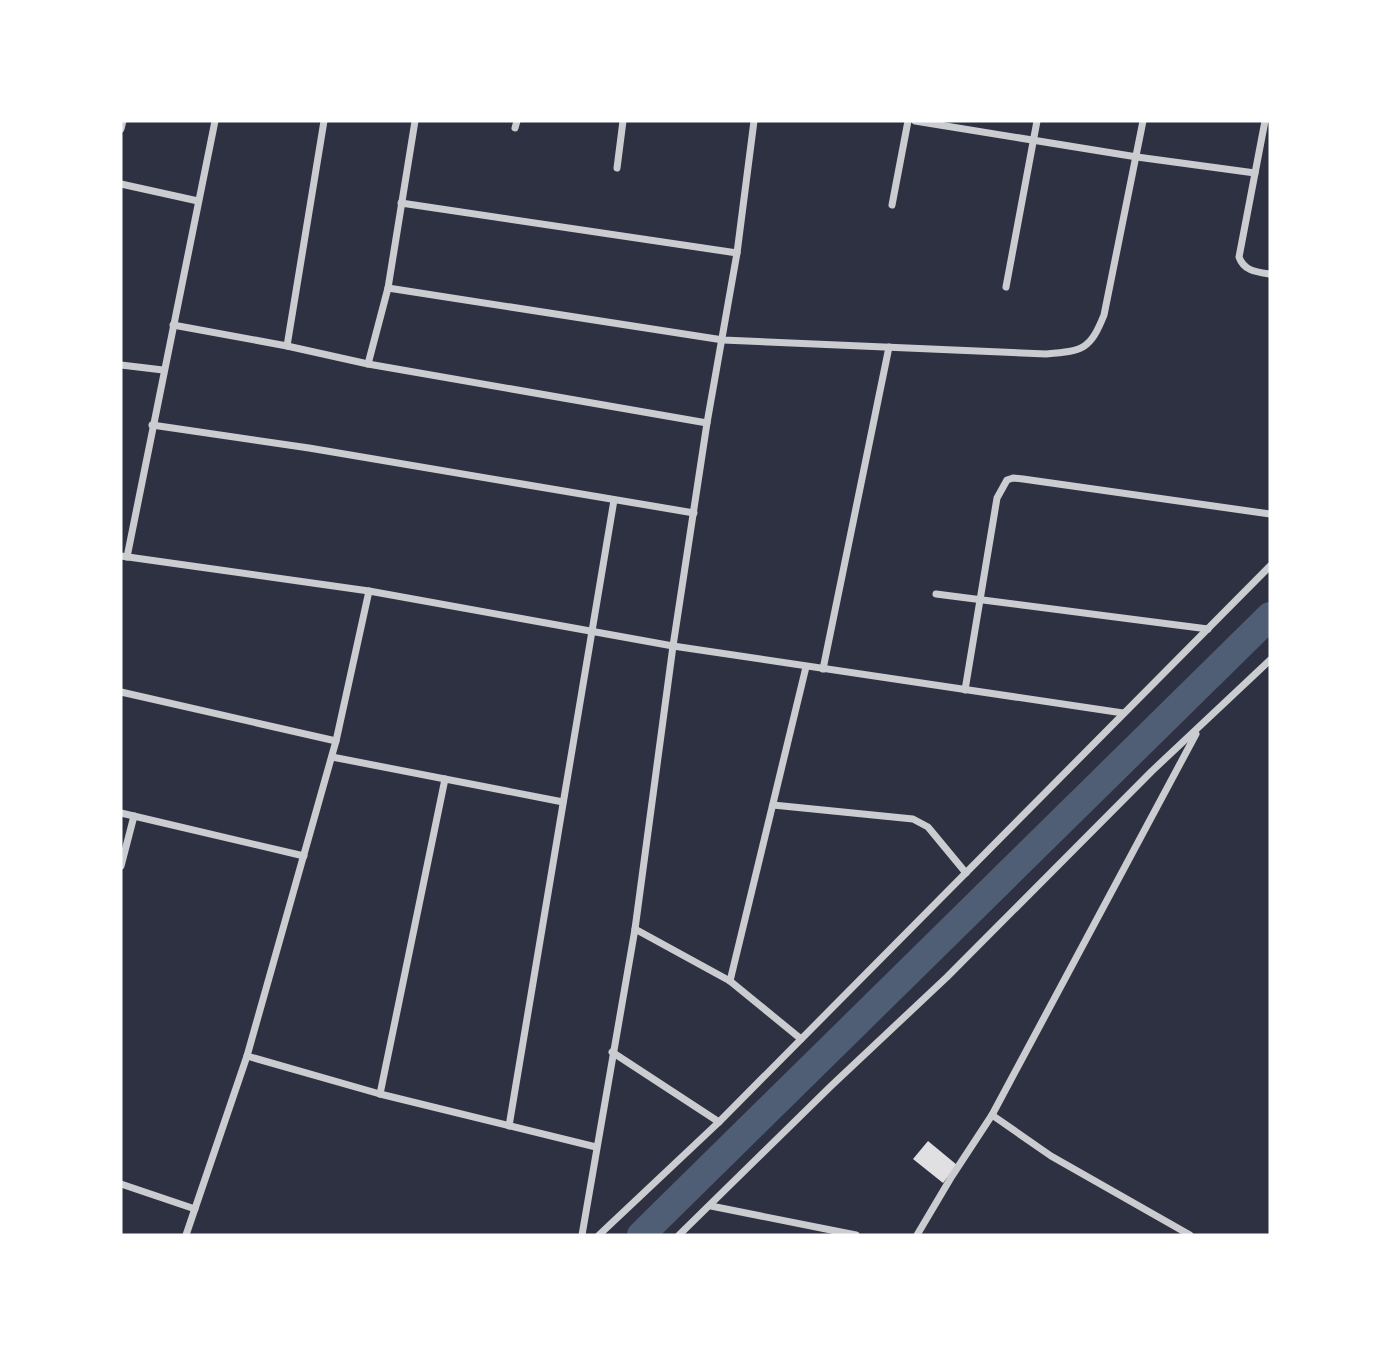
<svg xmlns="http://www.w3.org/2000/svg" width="1391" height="1356" font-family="Poppins,sans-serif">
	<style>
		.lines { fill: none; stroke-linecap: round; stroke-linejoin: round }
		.canal { stroke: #4f5d75; stroke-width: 28 }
		.building { fill: #e0e0e3 }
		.minor { stroke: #caccd0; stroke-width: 7 }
	</style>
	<rect width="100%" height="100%" fill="#2d3142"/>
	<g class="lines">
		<!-- canal -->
		<polyline class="canal" points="641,1235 1270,616"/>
	</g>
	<!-- building -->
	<polygon class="building" points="928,1141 957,1165 943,1183 913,1159"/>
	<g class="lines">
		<!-- minor -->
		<g class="minor">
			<polyline points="915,121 1137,157 1255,173"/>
			<path d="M1265 121 1239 257C1244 271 1256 272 1270 274"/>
			<polyline points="515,128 517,121"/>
			<polyline points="121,129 123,121"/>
			<polyline points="617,168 623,121"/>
			<polyline points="121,184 198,201"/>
			<polyline points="401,203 737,253"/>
			<polyline points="892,205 908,121"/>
			<polyline points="1006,287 1037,121"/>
			<path d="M388 288 723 340 1046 354C1083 351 1090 350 1104 315L1143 121"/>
			<polyline points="173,325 287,346 368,364 707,423"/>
			<polyline points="287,346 324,121"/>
			<polyline points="368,364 388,288 415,121"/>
			<polyline points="121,365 163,370"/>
			<polyline points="152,425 309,448 694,513"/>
			<polyline points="121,556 369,591 673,646 1123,713"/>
			<polyline points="127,557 215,121"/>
			<polyline points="936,594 1208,629"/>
			<polyline points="823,669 889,347"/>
			<polyline points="965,690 997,498 1007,480 1013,478 1023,479 1270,514"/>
			<polyline points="121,692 336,741"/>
			<polyline points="332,757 563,802"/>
			<polyline points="773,805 913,819 928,827 966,873"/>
			<polyline points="121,813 304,856"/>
			<polyline points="121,866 134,816"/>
			<polyline points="635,929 730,981 801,1039"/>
			<polyline points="730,981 806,667"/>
			<polyline points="612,1052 719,1122"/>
			<polyline points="247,1056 380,1094 596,1147"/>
			<polyline points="380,1094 445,779"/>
			<polyline points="992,1115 1051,1156 1190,1235"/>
			<polyline points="509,1126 614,500"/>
			<polyline points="121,1184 195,1209"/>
			<polyline points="711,1206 856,1235"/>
			<polyline points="186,1235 247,1056 336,741 369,591"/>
			<polyline points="582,1235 635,929 673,646 707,423 737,253 754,121"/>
			<polyline points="599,1235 719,1122 1270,566"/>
			<polyline points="679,1235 831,1086 947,977 1152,771 1270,660"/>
			<polyline points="917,1235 952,1176 992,1115 1196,734"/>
		</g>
	</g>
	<!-- border -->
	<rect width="1391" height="1356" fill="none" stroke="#ffffff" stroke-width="245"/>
</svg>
